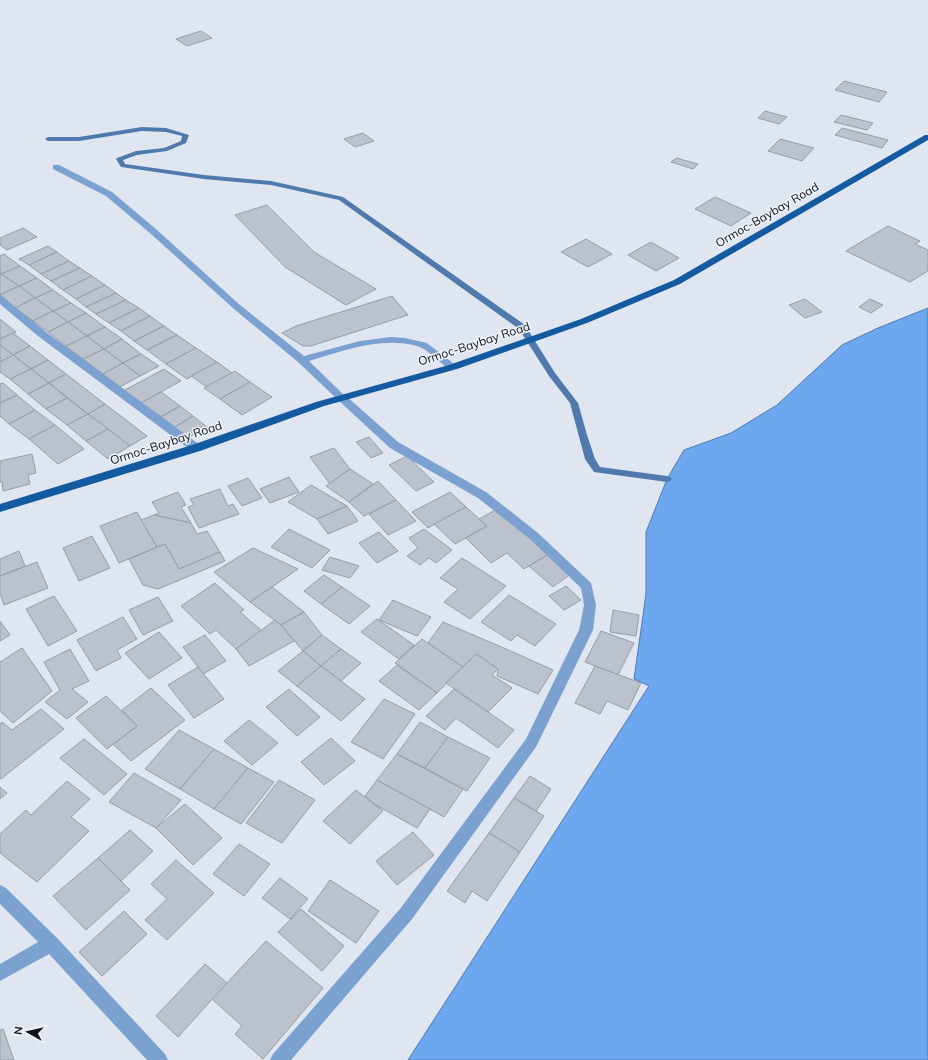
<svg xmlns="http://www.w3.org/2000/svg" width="928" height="1060" font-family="Mulish,sans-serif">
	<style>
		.water { fill: #6ca7ef; stroke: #507aae }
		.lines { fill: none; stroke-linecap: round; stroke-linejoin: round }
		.stream { fill: #507aae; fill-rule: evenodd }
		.building { fill: #bbc2cb; stroke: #979da6 }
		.service { fill: #7ba1d1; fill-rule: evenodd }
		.minor { fill: #7ba1d1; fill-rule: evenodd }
		.trunk { fill: #145aa1; fill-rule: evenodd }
		.labels { text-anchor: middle; stroke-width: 3; stroke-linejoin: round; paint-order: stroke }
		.street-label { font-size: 12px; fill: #101215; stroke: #ecf3fc }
	</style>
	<rect width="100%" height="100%" fill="#dfe6ef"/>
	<!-- water -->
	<polygon class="water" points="928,308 928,1060 408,1060 649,686 634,679 646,594 646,532 667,479 684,450 731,433 777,405 842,345 878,328"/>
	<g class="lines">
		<!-- stream -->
		<polygon class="stream" points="142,127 166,128 189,135 186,143 167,151 137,155 123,160 125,164 204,175 271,181 343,197 525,325 555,373 578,403 587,435 595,459 600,467 667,476 670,477 672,479 670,481 667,482 594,472 585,459 570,403 549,376 519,329 339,200 271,185 204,179 121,167 116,159 117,158 136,151 164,148 181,141 182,136 166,132 142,131 79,141 48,141 45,139 48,137 79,137"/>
	</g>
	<!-- building -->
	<g class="building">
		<polygon points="201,31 212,38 187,46 176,39"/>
		<polygon points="844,81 887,92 879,102 835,90"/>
		<polygon points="765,111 787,117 779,124 758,118"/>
		<polygon points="841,115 873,123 867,130 834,122"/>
		<polygon points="842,128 888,140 882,148 835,135"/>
		<polygon points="363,133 374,141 355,147 344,139"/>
		<polygon points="780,139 814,148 802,161 768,151"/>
		<polygon points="676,158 698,164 693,169 671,162"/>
		<polygon points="715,197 751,213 731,226 695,209"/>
		<polygon points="267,205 314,252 376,289 346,305 285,267 235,215"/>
		<polygon points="888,226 920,241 915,244 928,250 928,271 910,282 846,251"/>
		<polygon points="23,228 37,237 7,250 0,245 0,238"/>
		<polygon points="586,239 612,254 588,267 561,252"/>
		<polygon points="651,242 679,258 656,271 628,255"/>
		<polygon points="48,246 57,252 29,265 19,259"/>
		<polygon points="57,252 69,261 41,274 29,265"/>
		<polygon points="4,254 20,266 1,274 0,273 0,256"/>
		<polygon points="69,261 80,268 51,281 41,274"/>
		<polygon points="20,266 37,278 19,286 1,274"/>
		<polygon points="80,268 92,276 63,290 51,281"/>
		<polygon points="1,274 19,286 0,295 0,275"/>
		<polygon points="92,276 105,285 76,299 63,290"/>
		<polygon points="37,278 53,290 35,298 19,286"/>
		<polygon points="105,285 116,293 86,307 76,299"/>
		<polygon points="19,286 35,298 15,308 0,295"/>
		<polygon points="53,290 71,303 53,311 35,298"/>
		<polygon points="116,293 126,300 96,314 86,307"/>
		<polygon points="392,296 408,315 311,346 303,346 282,333 296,326"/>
		<polygon points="35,298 53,311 33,321 15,308"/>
		<polygon points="805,299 822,312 805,318 789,305"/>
		<polygon points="870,299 883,305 871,313 859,307"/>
		<polygon points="126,300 139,308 109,323 96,314"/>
		<polygon points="71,303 86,313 68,322 53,311"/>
		<polygon points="139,308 150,316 121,331 109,323"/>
		<polygon points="53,311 68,322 48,332 33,321"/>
		<polygon points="86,313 105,327 87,336 68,322"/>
		<polygon points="150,316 164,326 134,341 121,331"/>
		<polygon points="0,319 16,332 0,339"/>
		<polygon points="68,322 87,336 66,346 48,332"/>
		<polygon points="164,326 177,335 147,350 134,341"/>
		<polygon points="105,327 122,339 104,349 87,336"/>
		<polygon points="13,333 30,346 13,355 0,345 0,339"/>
		<polygon points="177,335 196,348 166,364 147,350"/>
		<polygon points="87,336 104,349 83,359 66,346"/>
		<polygon points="122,339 141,354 123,363 104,349"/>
		<polygon points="0,345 13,355 0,362"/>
		<polygon points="30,346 48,360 31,369 13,355"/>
		<polygon points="196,348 217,362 187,379 166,364"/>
		<polygon points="104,349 123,363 103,374 83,359"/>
		<polygon points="141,354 159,366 140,376 123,363"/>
		<polygon points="13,355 31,369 10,379 0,372 0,362"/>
		<polygon points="48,360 66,374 49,383 31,369"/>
		<polygon points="217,362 232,373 207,387 191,376"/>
		<polygon points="123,363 140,376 120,387 103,374"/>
		<polygon points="31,369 49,383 28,394 10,379"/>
		<polygon points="164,369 181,381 139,404 123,391"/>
		<polygon points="235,371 250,382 220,399 204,388"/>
		<polygon points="66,374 105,404 88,414 49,383"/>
		<polygon points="250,382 272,397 242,415 220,399"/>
		<polygon points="3,383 17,395 0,403 0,384"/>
		<polygon points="49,383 67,398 46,409 28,394"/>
		<polygon points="161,392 180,406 158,418 139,404"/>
		<polygon points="17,395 35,410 9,424 0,416 0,403"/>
		<polygon points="67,398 88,414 67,425 46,409"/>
		<polygon points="105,404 147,436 130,446 88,414"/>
		<polygon points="180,406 193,416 175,427 161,417"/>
		<polygon points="35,410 55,425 29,439 9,424"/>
		<polygon points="88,414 108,429 86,441 67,425"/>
		<polygon points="193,416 207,427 186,439 172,429"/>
		<polygon points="55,425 84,449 58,464 29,439"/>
		<polygon points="108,429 130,446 108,459 86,441"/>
		<polygon points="369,437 383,453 371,458 356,442"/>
		<polygon points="334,448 350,469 330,484 310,457"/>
		<polygon points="32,454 36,473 28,475 30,484 3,491 2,482 0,482 0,461"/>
		<polygon points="407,456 434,482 416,491 389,465"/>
		<polygon points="350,469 373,484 349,502 326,486"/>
		<polygon points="289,477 299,492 270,503 260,489"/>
		<polygon points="248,478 262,498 242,506 228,486"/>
		<polygon points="378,481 396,500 364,516 349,502"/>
		<polygon points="311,485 347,506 317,519 288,502"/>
		<polygon points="220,489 228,506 233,504 239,514 199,528 188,507 194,505 190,499"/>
		<polygon points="178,492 186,505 181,507 191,523 154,515 159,513 152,502"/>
		<polygon points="450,492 466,507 428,528 412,512"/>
		<polygon points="396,500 416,521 388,535 369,514"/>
		<polygon points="347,506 358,521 328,534 317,519"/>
		<polygon points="466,507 487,526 455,544 434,524"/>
		<polygon points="499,508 549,554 524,569 507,553 491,563 466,538 487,526 479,519"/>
		<polygon points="137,512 157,547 119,563 100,526"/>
		<polygon points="154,515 191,523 197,534 207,531 220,552 179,569 165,544 157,547 141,520"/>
		<polygon points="289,529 330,550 312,568 271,547"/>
		<polygon points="424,529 452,550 436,563 429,558 420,565 407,556 418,548 409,538"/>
		<polygon points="379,532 398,551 377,563 359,543"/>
		<polygon points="92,536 110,568 79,581 63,548"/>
		<polygon points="165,544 179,569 220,552 225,561 158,589 143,585 129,559"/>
		<polygon points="253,548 298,569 250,602 214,572"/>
		<polygon points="19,551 25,566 0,576 0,559"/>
		<polygon points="549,554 572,573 553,587 529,566"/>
		<polygon points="330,557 359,566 350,578 322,570"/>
		<polygon points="462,558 506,586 470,619 444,602 458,589 440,578"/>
		<polygon points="37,562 48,588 4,605 0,593 0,576"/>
		<polygon points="324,575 342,587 321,604 304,591"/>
		<polygon points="215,583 244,610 240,612 262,631 236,649 216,630 210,634 181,606"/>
		<polygon points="566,586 581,600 564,610 549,596"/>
		<polygon points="272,587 304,612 281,625 250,602"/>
		<polygon points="342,587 370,606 349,624 321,604"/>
		<polygon points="509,595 556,624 535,646 517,635 511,641 481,622"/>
		<polygon points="54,596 77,631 48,646 26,609"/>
		<polygon points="158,597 173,621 143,635 129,610"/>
		<polygon points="393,600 431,617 417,636 379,620"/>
		<polygon points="613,610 639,615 636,636 610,632"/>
		<polygon points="304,612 322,635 303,651 281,625"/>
		<polygon points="123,617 137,639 117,650 121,658 96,671 77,640"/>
		<polygon points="377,619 414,645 399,659 361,632"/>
		<polygon points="275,620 281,625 294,641 249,666 236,649"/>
		<polygon points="0,621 10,635 0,641"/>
		<polygon points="443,622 513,652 553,670 538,694 497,676 498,669 476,654 463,667 428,643"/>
		<polygon points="601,631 634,643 618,675 585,662"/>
		<polygon points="159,632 182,658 149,679 125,653"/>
		<polygon points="205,635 226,661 203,674 183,647"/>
		<polygon points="322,635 341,649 321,666 303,651"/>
		<polygon points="422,639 463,667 437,693 395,663"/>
		<polygon points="22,648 52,691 13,723 0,711 0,662"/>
		<polygon points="70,649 89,681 72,689 88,702 67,719 45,702 60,690 44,662"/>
		<polygon points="341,649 361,663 341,681 321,666"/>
		<polygon points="303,651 321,666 297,686 278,671"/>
		<polygon points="476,654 498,669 492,675 512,688 488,712 446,683"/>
		<polygon points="397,665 437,693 419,710 379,681"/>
		<polygon points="321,666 365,699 341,721 297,686"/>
		<polygon points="595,666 641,683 628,710 607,701 600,714 575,703"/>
		<polygon points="198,667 224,699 194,718 168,685"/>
		<polygon points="151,688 185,720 131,761 113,744 137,726 122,710"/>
		<polygon points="289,689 320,717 297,736 266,707"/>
		<polygon points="454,689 488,712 514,730 498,748 456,718 445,730 426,716"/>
		<polygon points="106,696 137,726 107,749 76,718"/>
		<polygon points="384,699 415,714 383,759 351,742"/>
		<polygon points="41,709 64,729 1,779 0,778 0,724 2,722 12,730"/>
		<polygon points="249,720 278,743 252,765 224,741"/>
		<polygon points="420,722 448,737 425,768 397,754"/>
		<polygon points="179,730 214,749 180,789 145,769"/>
		<polygon points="448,737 490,758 467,791 425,768"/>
		<polygon points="331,738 355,761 324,785 301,762"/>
		<polygon points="84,739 127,774 104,795 60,758"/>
		<polygon points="214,749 248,768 214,809 180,789"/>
		<polygon points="397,754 463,789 444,817 377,780"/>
		<polygon points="248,768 274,782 241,824 214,809"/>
		<polygon points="134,773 181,800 156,828 109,802"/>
		<polygon points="530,776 551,789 536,811 514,798"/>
		<polygon points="279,780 315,800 282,843 246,823"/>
		<polygon points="377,780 430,809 417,828 374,804 365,796"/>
		<polygon points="67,781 90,799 71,817 89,831 37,882 0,853 0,834 26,810 31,815"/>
		<polygon points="0,787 7,793 0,799"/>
		<polygon points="356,790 383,811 350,844 323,821"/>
		<polygon points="514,798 544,816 520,852 489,833"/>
		<polygon points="185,804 222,838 193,865 156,828"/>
		<polygon points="130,830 153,851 121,881 98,858"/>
		<polygon points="413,832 434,855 397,885 376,861"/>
		<polygon points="489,833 520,852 487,901 472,891 465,903 447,891"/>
		<polygon points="239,844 270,864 244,896 213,874"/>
		<polygon points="98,858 130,890 86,930 53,896"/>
		<polygon points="176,860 214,893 167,940 145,920 167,899 151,884"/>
		<polygon points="280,878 308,899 290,919 262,898"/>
		<polygon points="330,880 379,911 356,943 308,911"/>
		<polygon points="301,909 344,946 322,971 278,932"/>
		<polygon points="124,911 147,934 102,976 79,952"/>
		<polygon points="266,941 323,988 263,1059 235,1034 242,1026 212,999"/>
		<polygon points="205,964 227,983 178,1037 156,1016"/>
		<polygon points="3,1029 14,1060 0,1060 0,1030"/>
	</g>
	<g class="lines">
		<!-- service -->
		<path class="service" d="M53 165H59L112 192 157 230 240 305 304 356 360 341 391 337 405 338 427 343 458 367 453 370 449 369C439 362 429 350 417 346 382 336 342 351 309 361L346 397 341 400 337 399 298 362 234 309 151 234 106 196 53 169Z"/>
		<!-- minor -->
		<g class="minor">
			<polygon points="0,296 3,297 46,332 200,445 202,448 200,451 192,451 38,336 0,304"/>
			<polygon points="341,394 345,395 398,442 486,492 538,533 591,583 596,605 593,630 536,747 412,919 291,1060 270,1060 273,1054 400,909 526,739 579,630 584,605 581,588 530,539 478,498 390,448 337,399 336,397"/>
			<polygon points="0,885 6,888 57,938 165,1054 168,1060 147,1060 49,954 0,981 0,964 38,942 0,904"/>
		</g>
		<!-- trunk -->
		<polygon class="trunk" points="925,135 928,135 928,140 680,284 587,323 457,369 324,406 200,451 0,512 0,504 192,445 316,402 449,365 581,319 674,280"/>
	</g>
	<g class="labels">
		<!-- street labels -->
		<g class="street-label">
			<text transform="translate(767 215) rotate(-30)" y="4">Ormoc-Baybay Road</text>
			<text transform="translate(474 344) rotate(-18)" y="4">Ormoc-Baybay Road</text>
			<text transform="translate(166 443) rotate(-18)" y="4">Ormoc-Baybay Road</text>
		</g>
	</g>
	<!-- north arrow -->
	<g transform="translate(28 1032) rotate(278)" stroke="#ecf3fc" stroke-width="3" paint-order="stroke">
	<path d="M0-3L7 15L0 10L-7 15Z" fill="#101215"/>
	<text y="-6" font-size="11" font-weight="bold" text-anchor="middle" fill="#101215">N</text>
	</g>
</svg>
